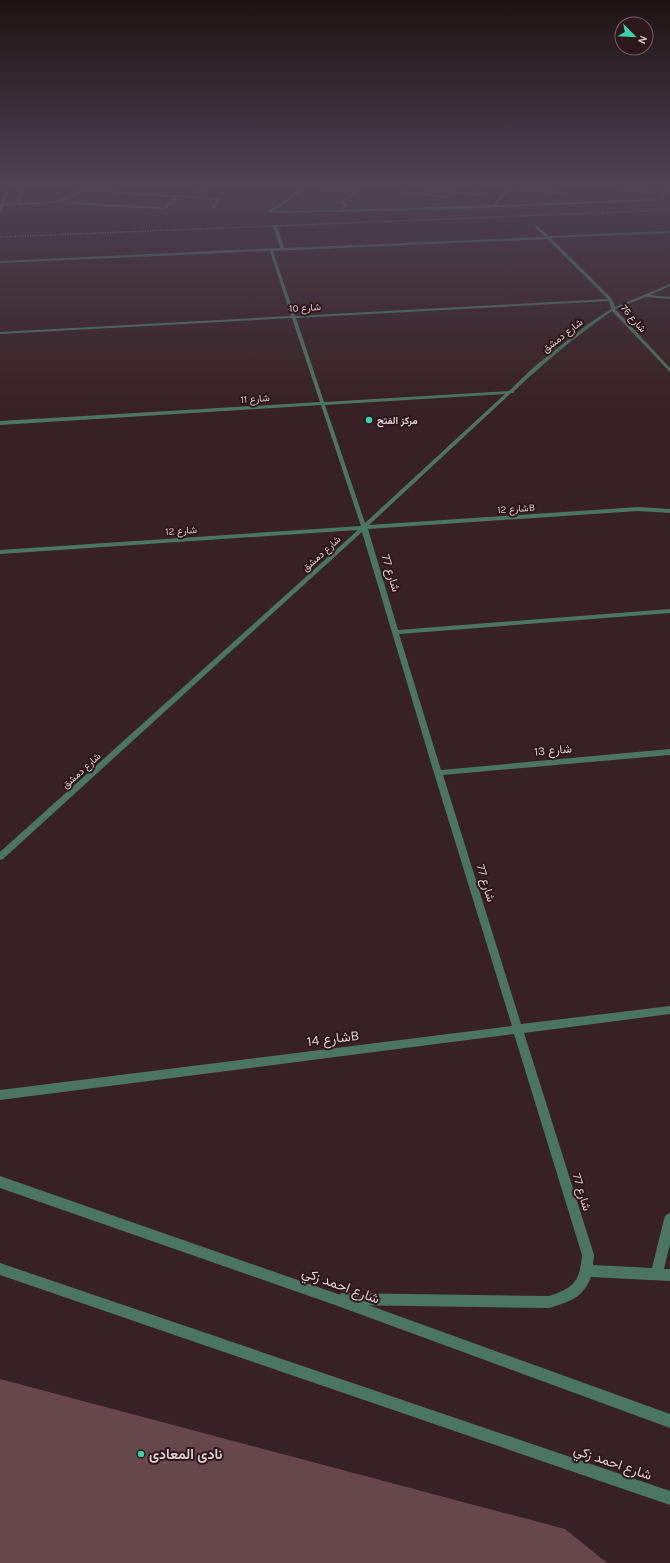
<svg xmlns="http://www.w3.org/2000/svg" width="670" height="1563" font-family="Karla,Vazirmatn,sans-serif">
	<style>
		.green { fill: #66474c }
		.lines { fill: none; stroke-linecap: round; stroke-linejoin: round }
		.minor { fill: #4a7464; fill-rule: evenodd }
		.tertiary { fill: #4a7464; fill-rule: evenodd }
		.rail { stroke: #988588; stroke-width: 1.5; stroke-dasharray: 1 1.5; stroke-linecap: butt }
		.path-bridge { stroke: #867275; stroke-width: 1; stroke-dasharray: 1 1.5; stroke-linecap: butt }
		.tertiary-bridge { stroke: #4a7464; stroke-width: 3.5 }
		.poi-dot { fill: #35d4a7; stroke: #2e171b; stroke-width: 1.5 }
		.labels { text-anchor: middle; stroke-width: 4; stroke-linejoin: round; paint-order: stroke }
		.far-street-label { font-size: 10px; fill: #dfcfd1; stroke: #2e171b }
		.far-poi-label { font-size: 10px; font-weight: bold; fill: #dfcfd1; stroke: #2e171b; text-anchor: start }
		.street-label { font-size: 12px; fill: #dfcfd1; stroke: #2e171b }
		.near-street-label { font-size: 14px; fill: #dfcfd1; stroke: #2e171b }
		.near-poi-label { font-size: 14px; font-weight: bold; fill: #dfcfd1; stroke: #2e171b; text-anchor: start }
	</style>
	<rect width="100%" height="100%" fill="#382125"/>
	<!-- green -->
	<polygon class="green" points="0,1379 565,1529 607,1563 0,1563"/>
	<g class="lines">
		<!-- minor -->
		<g class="minor">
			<polygon points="0,183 2,183 1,185 0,185"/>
			<polygon points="22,183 26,183 20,204 18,205 16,204"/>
			<polygon points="213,183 217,183 193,196 221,199 213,209 211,208 218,201 202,198 178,197 167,208 162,209 91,206 53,202 55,201 162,207 165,206 174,197 146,196 83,189 85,188 146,194 176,195 178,194 179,195 191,196 191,194"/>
			<path d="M252 183 302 188 310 183H313L309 186 354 191 363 184 374 183 371 186H365L344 202 349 204 342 210 493 205 512 183 514 184 511 187 568 193 566 194 510 189 496 205 654 199 663 197V194L565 185 567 184 664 192 665 183H669L665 199 654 201 429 210 269 213 268 211 300 190ZM307 188 352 193 340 202V204L344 205 339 210 273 211Z"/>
			<polygon points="392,183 421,185 423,186 421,187 484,195 482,196 419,189 417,188 419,187"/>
			<polygon points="484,183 488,183 478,193 476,193"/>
			<polygon points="405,191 444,196 446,197 444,198 404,193"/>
			<path d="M275 225 277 226 284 248 545 237 535 227 536 225 549 236 670 231V233L551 238 612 299 615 307 670 284V286L650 295 670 297V299L646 297 615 309 670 368V372L612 311C577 335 545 362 514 391V393H511L369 525 638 507 670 509V513L638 511 368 529 398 630 670 609V613L399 634 441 770 670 749V755L443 775 521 1024 670 1006V1014L524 1033 594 1255 593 1265 652 1268 664 1219 666 1215 670 1213V1244L664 1269H670V1281L591 1277C583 1298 569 1302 549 1308L342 1305 338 1303 336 1299 338 1295 342 1293 549 1296C574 1288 580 1281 582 1255L514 1034 0 1100V1090L512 1026 434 773 362 532 3 859 0 860V852L358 530 0 554V550L361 526 321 405 0 425V421L320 402 292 318 0 334V332L291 316 270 251 0 263V261L280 248 273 226ZM547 239 608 299 295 316 273 251ZM609 301 611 309 588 324 535 366 509 391 324 402 296 318ZM505 394 365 523 325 405Z"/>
		</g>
		<!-- tertiary -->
		<g class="tertiary">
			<polygon points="94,183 98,183 71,198 55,203 0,206 0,204 55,201 69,196"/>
			<polygon points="0,1176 335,1293 670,1414 670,1428 335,1305 0,1188"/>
			<polygon points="0,1263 670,1491 670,1505 0,1275"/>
		</g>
		<!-- rail -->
		<polyline class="rail" points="0,237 670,210"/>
		<!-- path-bridge -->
		<polyline class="path-bridge" points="593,207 605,217"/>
		<!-- tertiary-bridge -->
		<polyline class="tertiary-bridge" points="0,210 9,183"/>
	</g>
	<!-- sky -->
	<linearGradient id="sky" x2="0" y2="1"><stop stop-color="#1f1214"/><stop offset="0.46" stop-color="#4d4351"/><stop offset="1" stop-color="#4d4351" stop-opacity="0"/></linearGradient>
	<rect width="670" height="402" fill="url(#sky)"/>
	<!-- markers -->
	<g class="poi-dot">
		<circle cx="369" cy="420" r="4"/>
		<circle cx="141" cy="1454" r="4"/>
	</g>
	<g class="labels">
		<!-- far-street labels -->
		<g class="far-street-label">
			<text transform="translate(305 307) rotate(-3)" y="4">شارع 10</text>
			<text transform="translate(634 318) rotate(49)" y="4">شارع 76</text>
			<text transform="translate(562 335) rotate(-38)" y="4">شارع دمشق</text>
			<text transform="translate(255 398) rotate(-4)" y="4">شارع 11</text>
			<text transform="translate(516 508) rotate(-4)" y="4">شارع 12B</text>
			<text transform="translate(181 530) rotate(-4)" y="4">شارع 12</text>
			<text transform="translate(321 553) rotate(-42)" y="4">شارع دمشق</text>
			<text transform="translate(81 770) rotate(-42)" y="4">شارع دمشق</text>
		</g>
		<!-- far-poi labels -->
		<g class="far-poi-label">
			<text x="377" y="424">مركز الفتح</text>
		</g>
		<!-- street labels -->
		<g class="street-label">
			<text transform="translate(391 573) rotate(73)" y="4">شارع 77</text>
			<text transform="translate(553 750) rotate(-5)" y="4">شارع 13</text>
			<text transform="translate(486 883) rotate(73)" y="4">شارع 77</text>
			<text transform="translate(582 1192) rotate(73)" y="4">شارع 77</text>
		</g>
		<!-- near-street labels -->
		<g class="near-street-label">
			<text transform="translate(333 1038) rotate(-7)" y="5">شارع 14B</text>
			<text transform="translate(341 1285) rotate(20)" y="5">شارع احمد زكي</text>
			<text transform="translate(613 1462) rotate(19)" y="5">شارع احمد زكي</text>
		</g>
		<!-- near-poi labels -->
		<g class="near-poi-label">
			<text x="149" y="1459">نادى المعادى</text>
		</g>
	</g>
	<!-- north arrow -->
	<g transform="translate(634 36) rotate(114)"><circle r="19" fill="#2e171b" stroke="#756164"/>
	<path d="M0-3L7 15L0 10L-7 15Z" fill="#35d4a7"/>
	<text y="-6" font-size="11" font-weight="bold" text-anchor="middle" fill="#dfcfd1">N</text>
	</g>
</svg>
